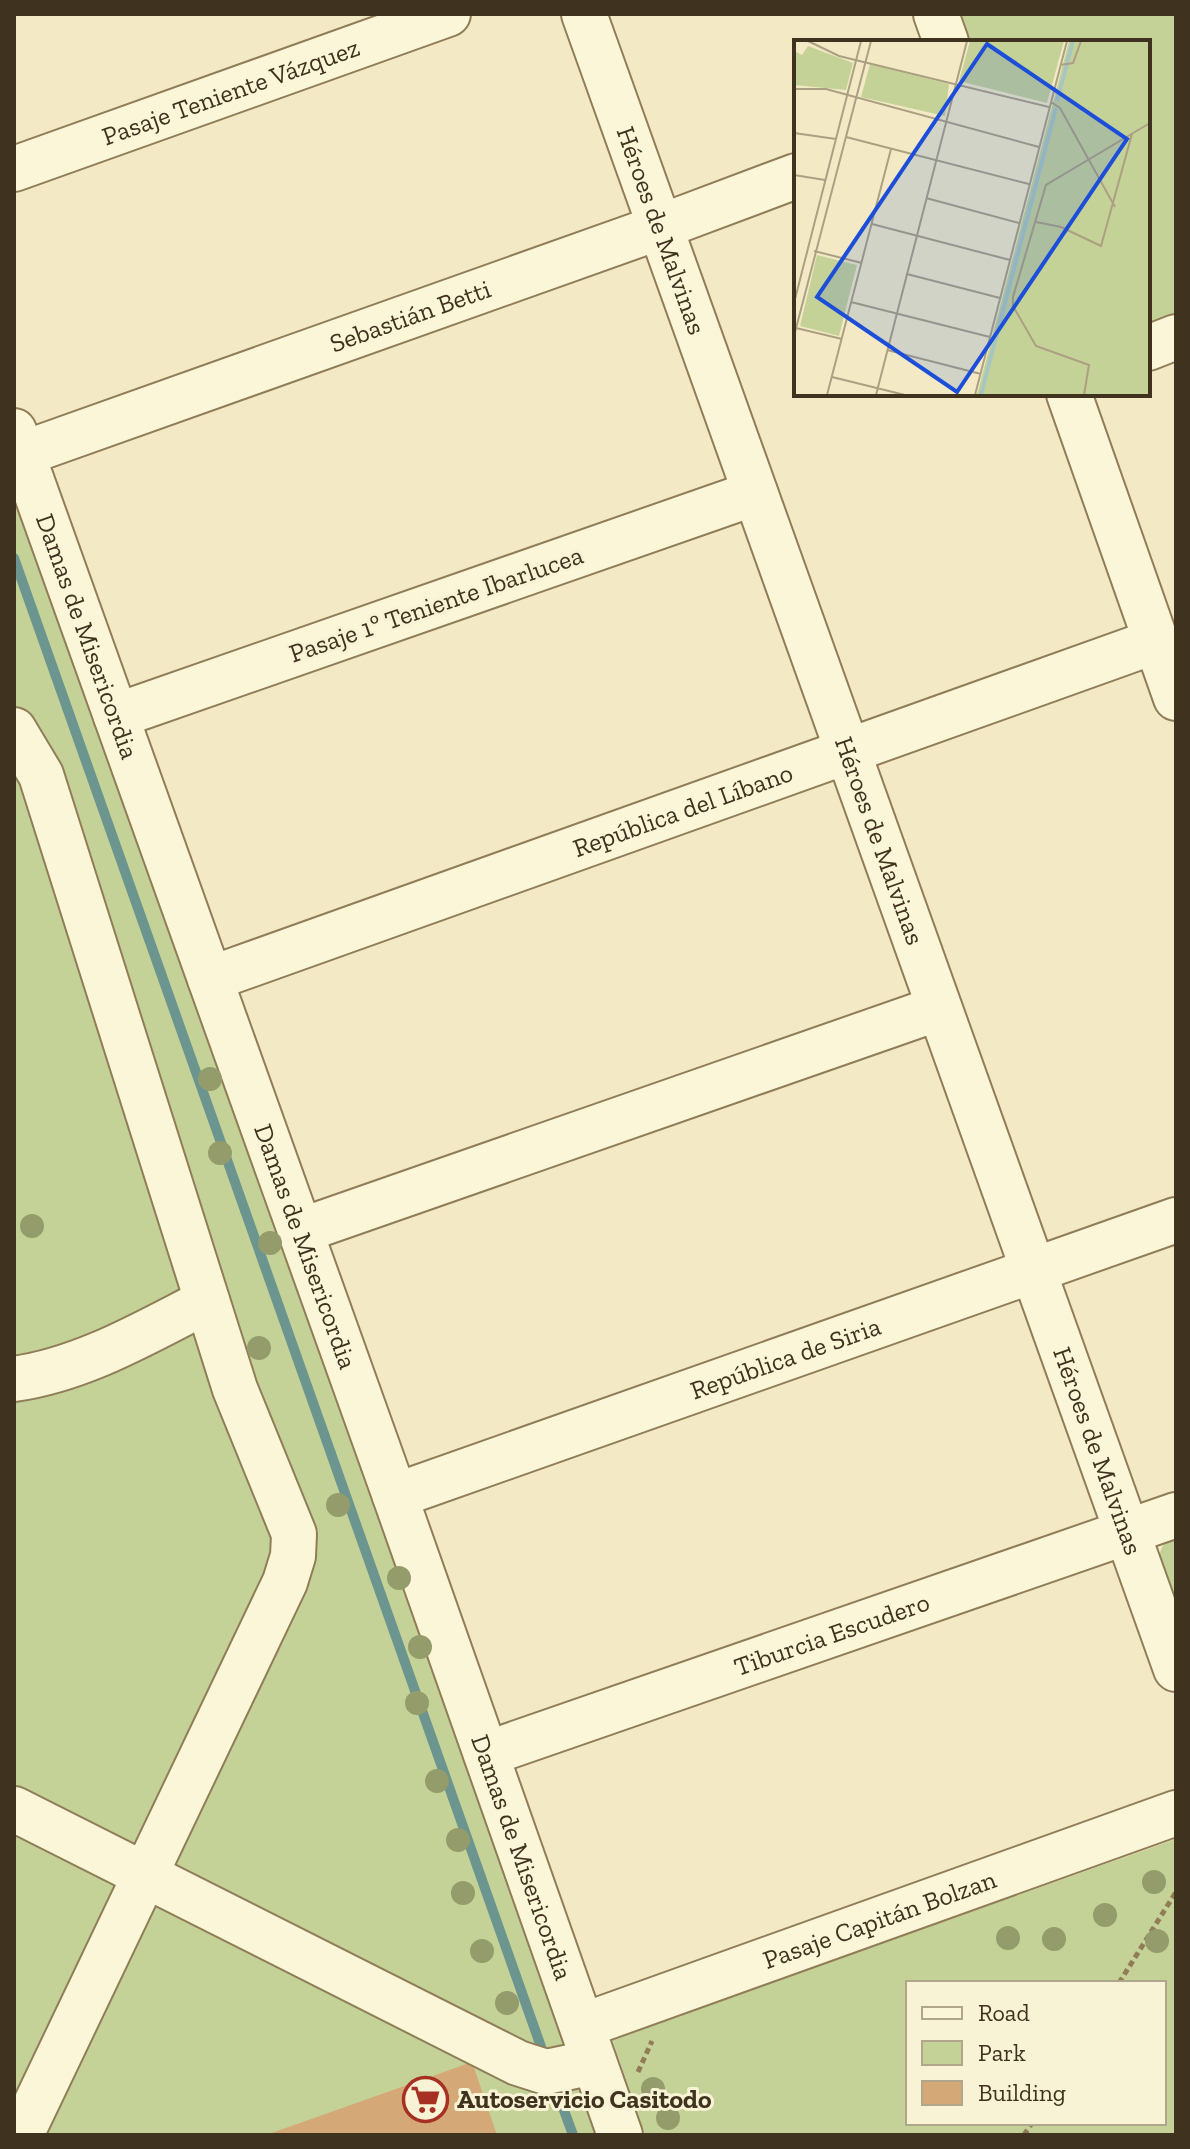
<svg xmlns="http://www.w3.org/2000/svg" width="1190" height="2149" font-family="'Zilla Slab',serif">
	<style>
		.green { fill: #c5d297; fill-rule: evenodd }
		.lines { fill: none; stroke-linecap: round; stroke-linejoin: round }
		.stream { stroke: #6c9590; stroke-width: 10 }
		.building { fill: #d5a977 }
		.minor-casing { stroke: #907d58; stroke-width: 48 }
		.path { stroke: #907d58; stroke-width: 5; stroke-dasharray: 6 4; stroke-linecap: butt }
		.minor { stroke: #fcf6d9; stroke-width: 44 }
		.tree { fill: #949c6b }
		.labels { text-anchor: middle; stroke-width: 6; stroke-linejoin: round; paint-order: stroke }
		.street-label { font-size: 26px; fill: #3f321e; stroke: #f9f3d5 }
		.poi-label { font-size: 26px; font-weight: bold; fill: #3f321e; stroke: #f9f3d5; text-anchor: start }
		.inset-river { fill: none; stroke: #a7c6c0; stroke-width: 4 }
		.inset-road { fill: none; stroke: #aba082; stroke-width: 2 }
		.view { fill: #1d4ed8; fill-opacity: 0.15; stroke: #1d4ed8; stroke-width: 4 }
		.inset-edge { fill: none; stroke: #3f321e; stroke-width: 4 }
	</style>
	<rect width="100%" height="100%" fill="#f3eac5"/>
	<!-- green -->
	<g class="green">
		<polygon points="961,14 1176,14 1176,315 1148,326 1148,42 971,42"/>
		<polygon points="14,469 601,2135 14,2135"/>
		<polygon points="1176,1533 1176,1627 1154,1566 1167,1536"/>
		<path d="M1176 1839V2135H645L612 2039ZM908 1983H1164V2123H908Z"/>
	</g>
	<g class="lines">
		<!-- stream -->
		<g class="stream">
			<polyline points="14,558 545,2058"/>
			<polyline points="553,2080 573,2135"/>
		</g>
	</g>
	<!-- building -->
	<polygon class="building" points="472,2062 497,2135 266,2135"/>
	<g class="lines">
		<defs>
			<g id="minor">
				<path id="s1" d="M584 14 1176 1669"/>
				<polyline points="936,14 946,42"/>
				<path id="s2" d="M14 169 448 14"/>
				<polyline points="1148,348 1176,337"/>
				<polyline points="1069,394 1176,698"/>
				<path id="s3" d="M14 431 395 1496 620 2135"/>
				<path id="s4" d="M22 454 660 227 796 176"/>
				<polyline points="116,716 755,493"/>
				<polyline points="14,730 41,775 235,1389 294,1534 293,1556 285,1582 21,2135"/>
				<path id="s5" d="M210 979 1156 641"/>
				<polyline points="300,1231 939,1008"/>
				<path d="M14 1379C84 1369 146 1332 207 1301"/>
				<path id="s6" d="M395 1496 1176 1220"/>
				<path id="s7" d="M486 1754 1176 1515"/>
				<polyline points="14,1809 518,2063 546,2072 594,2062"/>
				<path id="s8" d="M582 2026 1176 1813"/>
			</g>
		</defs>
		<!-- minor casing -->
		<use href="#minor" class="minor-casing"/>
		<!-- path -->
		<g class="path">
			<polyline points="1119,1983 1176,1892"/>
			<polyline points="638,2072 652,2041"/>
			<polyline points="1024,2135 1032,2123"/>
		</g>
		<!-- minor -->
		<use href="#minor" class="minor"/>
	</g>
	<!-- trees -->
	<g class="tree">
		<circle cx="210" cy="1079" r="12"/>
		<circle cx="220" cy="1153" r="12"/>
		<circle cx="32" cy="1226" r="12"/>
		<circle cx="270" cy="1243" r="12"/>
		<circle cx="259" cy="1348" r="12"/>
		<circle cx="338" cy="1505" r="12"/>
		<circle cx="399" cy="1578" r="12"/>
		<circle cx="420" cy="1647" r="12"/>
		<circle cx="417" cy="1703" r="12"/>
		<circle cx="437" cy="1781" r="12"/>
		<circle cx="458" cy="1840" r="12"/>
		<circle cx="1154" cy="1882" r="12"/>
		<circle cx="463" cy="1893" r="12"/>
		<circle cx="1105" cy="1915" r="12"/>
		<circle cx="1008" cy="1938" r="12"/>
		<circle cx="1054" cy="1939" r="12"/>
		<circle cx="1157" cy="1941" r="12"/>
		<circle cx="482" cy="1951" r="12"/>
		<circle cx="507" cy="2003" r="12"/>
		<circle cx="653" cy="2089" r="12"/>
		<circle cx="668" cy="2118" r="12"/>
	</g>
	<!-- icons -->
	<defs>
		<symbol id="supermarket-ring" viewBox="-11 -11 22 22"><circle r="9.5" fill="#f9f3d5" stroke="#a63022" stroke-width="1.5"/><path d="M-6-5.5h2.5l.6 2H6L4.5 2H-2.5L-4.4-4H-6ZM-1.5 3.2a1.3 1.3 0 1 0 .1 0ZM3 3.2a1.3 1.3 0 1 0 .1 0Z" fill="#a63022"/></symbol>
	</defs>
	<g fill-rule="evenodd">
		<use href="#supermarket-ring" x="400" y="2074" width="51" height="51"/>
	</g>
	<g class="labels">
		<!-- street labels -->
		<g class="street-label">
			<text dy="9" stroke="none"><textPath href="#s2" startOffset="230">Pasaje Teniente Vázquez</textPath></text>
			<text dy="9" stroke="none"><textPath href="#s1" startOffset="230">Héroes de Malvinas</textPath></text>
			<text dy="9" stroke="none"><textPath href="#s4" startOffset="412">Sebastián Betti</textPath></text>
			<text transform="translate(436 604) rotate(-19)" y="9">Pasaje 1º Teniente Ibarlucea</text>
			<text dy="9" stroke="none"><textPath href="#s3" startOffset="218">Damas de Misericordia</textPath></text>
			<text dy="9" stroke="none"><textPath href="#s5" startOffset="502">República del Líbano</textPath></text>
			<text dy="9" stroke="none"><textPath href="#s1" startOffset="878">Héroes de Malvinas</textPath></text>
			<text dy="9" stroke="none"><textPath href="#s3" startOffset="866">Damas de Misericordia</textPath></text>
			<text dy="9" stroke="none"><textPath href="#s6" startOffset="414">República de Siria</textPath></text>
			<text dy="9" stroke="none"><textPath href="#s1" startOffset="1526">Héroes de Malvinas</textPath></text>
			<text dy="9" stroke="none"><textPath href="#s7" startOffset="366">Tiburcia Escudero</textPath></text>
			<text dy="9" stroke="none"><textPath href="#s3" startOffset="1514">Damas de Misericordia</textPath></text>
			<text dy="9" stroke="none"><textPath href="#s8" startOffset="316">Pasaje Capitán Bolzan</textPath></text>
		</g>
		<!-- poi labels -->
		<g class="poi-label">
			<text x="457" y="2108">Autoservicio Casitodo</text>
		</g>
	</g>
	<!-- overview -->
	<g transform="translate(794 40)">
		<rect width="356" height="356" fill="#f3eac5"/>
		<path d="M176 1H270L253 63 165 41ZM275 1H356V355H183ZM14 6 59 23 52 50 0 45V11L8 15ZM76 24 155 44 151 76 67 57ZM23 215 63 225 45 296 6 286Z" fill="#c5d297"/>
		<path class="inset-river" d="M263 61 279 1M187 355 262 68"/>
		<path class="inset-road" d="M14 1 45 16 255 67M266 25 279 23 287 1M0 49H32L245 107M257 62 266 68 321 167M0 93 42 99M52 97 235 144M0 135 31 140M132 158 225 183M242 182 267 187 307 206 338 94M78 184 216 220M20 211 68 223M113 234 206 258M57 262 196 297M0 263 67 1M2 288 48 299M0 296 77 1M93 310 187 334M38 337 111 355M33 355 97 109M82 355 173 1M181 355 273 1M290 355 295 325 242 306 219 266V257L252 145 356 83"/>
		<path class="view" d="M193 4 333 99 163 352 23 257Z"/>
		<rect width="356" height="356" class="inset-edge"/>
	</g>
	<!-- border -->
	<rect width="1190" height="2149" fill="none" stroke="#3f321e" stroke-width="32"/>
	<!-- legend -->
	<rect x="906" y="1981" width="260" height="144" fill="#f9f3d5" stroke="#afa68c" stroke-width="2"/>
	<rect x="922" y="2007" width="40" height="12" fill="#fcf6d9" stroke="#afa68c" stroke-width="2"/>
	<text x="978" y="2021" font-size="24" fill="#3f321e">Road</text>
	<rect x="922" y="2041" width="40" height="24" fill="#c5d297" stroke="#afa68c" stroke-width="2"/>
	<text x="978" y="2061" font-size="24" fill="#3f321e">Park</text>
	<rect x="922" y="2081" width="40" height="24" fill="#d5a977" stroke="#afa68c" stroke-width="2"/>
	<text x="978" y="2101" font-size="24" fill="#3f321e">Building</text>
</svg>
